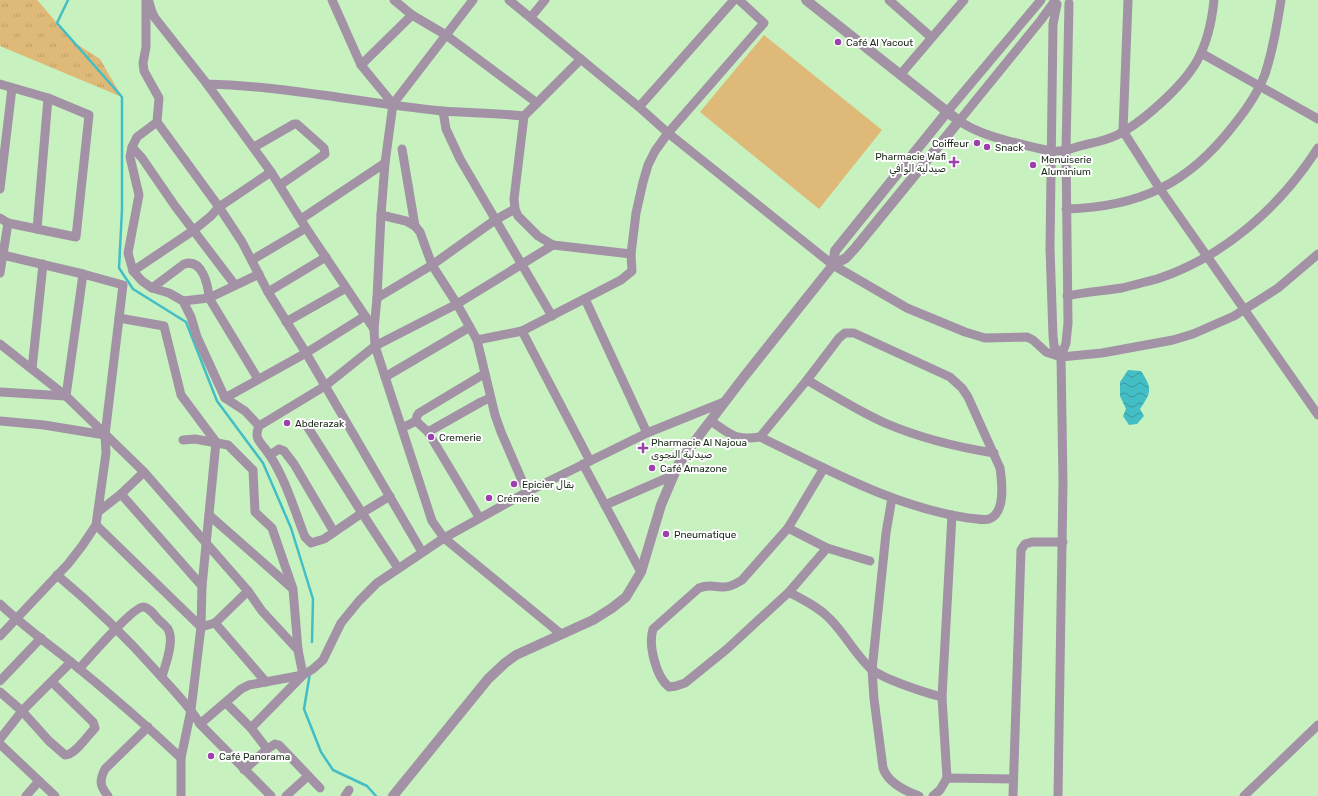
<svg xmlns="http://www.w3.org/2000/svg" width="1318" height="796" font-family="Rubik,Cairo,sans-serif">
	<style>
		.grass { fill: url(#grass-tufts) }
		.pitch { fill: #deb977 }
		.water { fill: url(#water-waves) }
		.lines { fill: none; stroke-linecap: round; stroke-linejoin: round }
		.stream { stroke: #43bec5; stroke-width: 2.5 }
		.minor { stroke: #a392a6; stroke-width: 9 }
		.tertiary { stroke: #a392a6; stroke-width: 10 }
		.poi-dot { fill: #9c41ac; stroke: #fff; stroke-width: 1.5 }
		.labels { text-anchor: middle; stroke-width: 4; stroke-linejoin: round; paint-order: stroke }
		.poi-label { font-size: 10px; fill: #1b2b18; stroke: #fff; text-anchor: start }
	</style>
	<defs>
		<pattern id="grass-tufts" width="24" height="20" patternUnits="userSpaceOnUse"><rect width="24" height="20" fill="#deb977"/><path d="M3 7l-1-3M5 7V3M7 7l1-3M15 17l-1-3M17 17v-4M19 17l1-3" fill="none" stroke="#be9f66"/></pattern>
		<pattern id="water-waves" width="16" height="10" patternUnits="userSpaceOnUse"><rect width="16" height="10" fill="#43bec5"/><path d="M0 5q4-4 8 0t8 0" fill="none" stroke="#379b9f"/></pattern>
	</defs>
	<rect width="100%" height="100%" fill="#c7f2c0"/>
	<!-- grass -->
	<polygon class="grass" points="0,0 37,0 39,2 72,41 100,59 122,97 0,46"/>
	<!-- pitch -->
	<polygon class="pitch" points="764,35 882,130 819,209 700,112"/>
	<!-- water -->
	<path class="water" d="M1128 370 1141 371C1153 389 1151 393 1140 409L1144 416 1137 424 1129 425 1123 416 1126 409 1120 396V382Z"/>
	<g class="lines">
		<!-- stream -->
		<g class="stream">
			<polyline points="68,0 57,23 122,97 122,210 119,268 133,289 186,322 217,401 263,463 291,528 313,599 312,642"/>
			<polyline points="310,673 304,709 321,752 333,770 367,786 376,796"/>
		</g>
		<!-- minor -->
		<g class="minor">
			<polyline points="146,0 146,47 143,63 144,71 159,98 157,122 137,137 132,147 130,157 139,195 128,253 133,271 142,281 152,288 169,293 183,301 191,317 197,337 225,398 245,411 259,426"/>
			<polyline points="332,0 361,65 393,104"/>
			<polyline points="394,0 412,15 446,35 537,103"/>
			<polyline points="473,0 393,104 385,163 381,215 377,298 374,329 375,346 432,521 444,538 561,634"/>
			<polyline points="509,0 639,107 668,133 833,265 907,308 965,332 985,338 1027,337 1033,340 1046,352 1061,357 1102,353 1173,340 1193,334 1234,316 1278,288 1318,254"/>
			<polyline points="889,0 931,37"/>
			<polyline points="1128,0 1123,131 1160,189 1318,415"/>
			<path d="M149 2 152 12 155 18 207 84C286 86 363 103 442 111 469 113 496 113 524 116"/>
			<path d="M1054 2 1041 20 959 121C976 132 993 137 1012 142 1025 145 1038 149 1051 151 1061 152 1071 149 1080 146 1092 143 1104 141 1115 136 1141 124 1183 86 1197 61 1207 43 1212 20 1214 0"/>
			<polyline points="1057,4 1053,24 1050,248 1053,336 1054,346 1061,357"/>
			<polyline points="531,17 545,0"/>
			<polyline points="1201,53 1318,119"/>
			<polyline points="581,59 524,116 514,199 515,209 518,216 538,236 553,245 631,254"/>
			<polyline points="361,65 412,15"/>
			<polyline points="900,75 964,0"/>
			<polyline points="0,84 48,98 89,115 76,237 8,223 0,218"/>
			<polyline points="207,84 271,172 306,228 374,329"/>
			<polyline points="639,107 734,0"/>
			<polyline points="443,111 446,129 460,159 552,316"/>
			<polyline points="947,112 1041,0"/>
			<polyline points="157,122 219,207 242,242 268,292 306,353 422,552"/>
			<polyline points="132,147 142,158 175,206 235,285"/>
			<polyline points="254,147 294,124 297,124 324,148 325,154 280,185"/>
			<polyline points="402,149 415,226"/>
			<polyline points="0,189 12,88"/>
			<path d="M1066 209C1140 207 1188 184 1233 126 1246 110 1258 93 1265 74 1273 50 1277 25 1281 0"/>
			<polyline points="381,215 406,221 415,226 420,232 432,265 457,304 477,340 522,331 621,280 632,271 631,254 636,213 643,182 648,165 655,151 668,133 764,23 739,0"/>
			<polyline points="301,219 385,163"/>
			<polyline points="37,229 48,98"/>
			<polyline points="252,260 306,228"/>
			<polyline points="133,271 194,230 211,216 219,207 271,172"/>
			<polyline points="0,273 8,223"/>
			<path d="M152 288 184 264C202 258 208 284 209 298L258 379"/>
			<polyline points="268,292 326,257"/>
			<path d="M1067 296C1085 292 1103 291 1122 288 1133 285 1146 282 1157 279 1224 257 1280 207 1318 148"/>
			<polyline points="377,298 432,265 495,220 515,209"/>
			<polyline points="585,299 647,433"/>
			<polyline points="183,301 209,298 259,274"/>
			<polyline points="119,318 164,326 181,395 216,442 202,586 201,627 191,710 181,758 181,796"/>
			<polyline points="286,322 346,288"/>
			<polyline points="522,331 590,461"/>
			<polyline points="477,340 495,415 501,432 527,492"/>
			<polyline points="0,344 66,396 144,472 248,591 262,611 298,650 303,675 251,728"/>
			<polyline points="32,369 43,264"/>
			<polyline points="385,377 470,327"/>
			<path d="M807 380C833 395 858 411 885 423 920 438 956 447 994 453"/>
			<polyline points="0,392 66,396 83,274"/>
			<polyline points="225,398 306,353 365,316"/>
			<polyline points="0,421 44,425 105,435"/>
			<polyline points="416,421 417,416 419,413 484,374"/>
			<path d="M711 421C730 434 735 441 760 437 827 469 894 507 968 518 974 518 983 521 989 519 1006 513 1002 482 1000 468L968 397 962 388 950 377 854 333H845L839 338 807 380 760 437"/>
			<polyline points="307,426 362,513 398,568"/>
			<polyline points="402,428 416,421 428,432 479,517"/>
			<polyline points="428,432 481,402 490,398"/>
			<polyline points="183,440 195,439 228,445 253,470 255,512 272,528 293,589 298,650"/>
			<polyline points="270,455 279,449 284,451 294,464 334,532"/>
			<polyline points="583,464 641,572"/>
			<path d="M824 468 788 528 742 580C737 583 731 587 724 587 715 587 709 584 699 588L653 629C648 645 656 677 669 687L676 686 685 683 727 649 789 592 827 548"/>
			<polyline points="121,494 202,586"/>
			<path d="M390 496 362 513 324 539 311 543 305 537C294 509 284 474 266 450 259 441 254 438 259 426L325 386 375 346 457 304 553 245"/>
			<path d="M892 498 886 533 872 670 874 699 883 768C888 783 905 791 919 796"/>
			<polyline points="605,505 674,475"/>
			<polyline points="98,512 121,494 144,472"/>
			<polyline points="209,515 292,588"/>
			<polyline points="96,525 201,627 215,623 248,591"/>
			<polyline points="788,528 827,548 870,561"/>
			<path d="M57 575C93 605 126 637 157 672 172 689 188 704 200 724L241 689 249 685 303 675 313 669 323 660 341 623 359 601 377 583 444 538 527 492 647 433 724 402"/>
			<path d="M789 592C803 600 819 607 830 619 845 634 855 654 871 669 883 679 926 693 942 697"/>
			<path d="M0 604C22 625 47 643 71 662 109 693 146 725 181 758"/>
			<polyline points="215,623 266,682"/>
			<polyline points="0,636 68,564 82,546 96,525 106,453 105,435 123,285 83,274 3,255"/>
			<path d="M79 669C88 659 133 607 143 607 149 607 155 616 159 620 162 623 166 626 168 629 175 641 165 665 162 677"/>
			<polyline points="0,681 41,638"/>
			<path d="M0 692 22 711 49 741 65 755C75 755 88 735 95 728L93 722 52 682"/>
			<polyline points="226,703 251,728 267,749"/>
			<polyline points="200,724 271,796"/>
			<polyline points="0,739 22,711 71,662"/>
			<polyline points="0,744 55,796"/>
			<polyline points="244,770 267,749 275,744 279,745 320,788"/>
			<polyline points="947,778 942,697 952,515"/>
			<polyline points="26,796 39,781"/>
			<path d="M108 796C100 786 99 781 105 769L148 727"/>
			<polyline points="286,796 308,776"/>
			<polyline points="345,796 349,790"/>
			<polyline points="933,796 940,790 947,778 1013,779"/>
			<polyline points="1013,796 1021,550 1025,544 1032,542 1063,542"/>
			<polyline points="1058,796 1063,483 1061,357 1066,343 1068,323 1066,150 1069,3"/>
			<polyline points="1244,796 1318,725"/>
		</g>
		<!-- tertiary -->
		<g class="tertiary">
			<polyline points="833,265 835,251 947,112"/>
			<polyline points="393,796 488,679 505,663 516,655 593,620 612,608 626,597 641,572 661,505 678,465 695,441 743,378 833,265 846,258 856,247 959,121 806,0"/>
		</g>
	</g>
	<!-- markers -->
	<g class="poi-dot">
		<circle cx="838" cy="42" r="4"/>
		<circle cx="977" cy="143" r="4"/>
		<circle cx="987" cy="147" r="4"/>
		<path d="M952 156h4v4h4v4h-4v4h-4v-4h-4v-4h4z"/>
		<circle cx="1033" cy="165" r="4"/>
		<circle cx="287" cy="423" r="4"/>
		<circle cx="431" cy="437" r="4"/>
		<path d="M641 442h4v4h4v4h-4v4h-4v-4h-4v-4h4z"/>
		<circle cx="652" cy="468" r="4"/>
		<circle cx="514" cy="484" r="4"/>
		<circle cx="489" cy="498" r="4"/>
		<circle cx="666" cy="534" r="4"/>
		<circle cx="211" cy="756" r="4"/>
	</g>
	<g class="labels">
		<!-- poi labels -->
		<g class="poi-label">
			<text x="846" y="46">Café Al Yacout</text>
			<text x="969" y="147" text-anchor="end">Coiffeur</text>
			<text x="995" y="151">Snack</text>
			<text x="946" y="160" text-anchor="end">Pharmacie Wafi<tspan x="946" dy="12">صيدلية الوافي</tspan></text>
			<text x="1041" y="163">Menuiserie<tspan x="1041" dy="12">Aluminium</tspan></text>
			<text x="295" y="427">Abderazak</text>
			<text x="439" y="441">Cremerie</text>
			<text x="651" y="446">Pharmacie Al Najoua<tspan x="651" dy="12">صيدلية النجوى</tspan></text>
			<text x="660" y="472">Café Amazone</text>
			<text x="522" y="488">Epicier بقال</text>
			<text x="497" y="502">Crémerie</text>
			<text x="674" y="538">Pneumatique</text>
			<text x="219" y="760">Café Panorama</text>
		</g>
	</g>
</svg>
